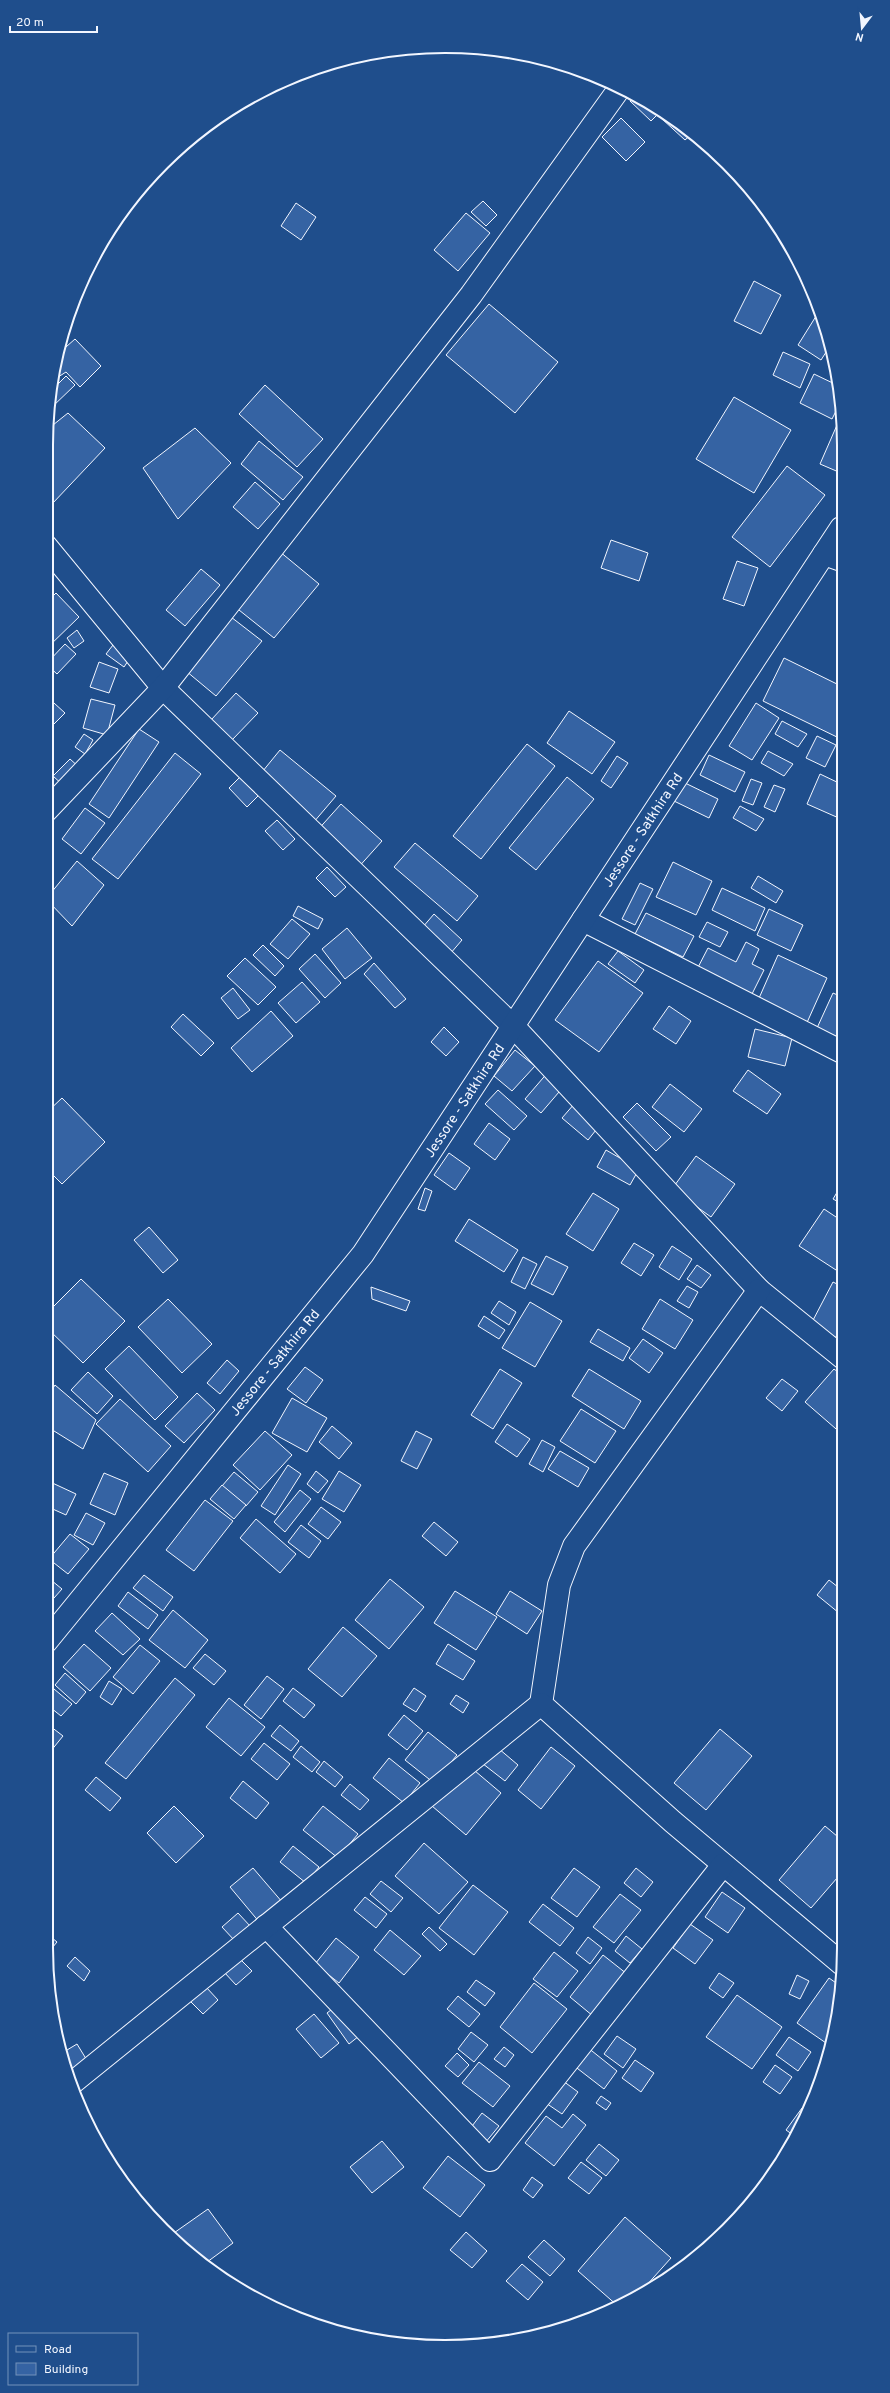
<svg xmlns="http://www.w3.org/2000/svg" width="890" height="2393" font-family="Overpass,sans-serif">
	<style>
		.building { fill: #3563a3; stroke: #f2f6ff }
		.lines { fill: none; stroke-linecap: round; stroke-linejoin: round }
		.street-casing { stroke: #f2f6ff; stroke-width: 24 }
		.primary-casing { stroke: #f2f6ff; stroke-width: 24 }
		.street { stroke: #1f4e8c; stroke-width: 22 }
		.primary { stroke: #1f4e8c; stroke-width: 22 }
		.labels { text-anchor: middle; stroke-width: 3; stroke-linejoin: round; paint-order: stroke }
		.street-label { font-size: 14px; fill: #f2f6ff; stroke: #1f4e8c }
		.rim { fill: none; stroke: #f2f6ff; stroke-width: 2 }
	</style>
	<rect width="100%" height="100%" fill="#1f4e8c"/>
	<!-- building -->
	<g class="building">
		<polygon points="635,96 645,100 661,111 651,121 630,101"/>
		<polygon points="666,114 688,129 693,133 685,140 661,118"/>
		<polygon points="621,118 645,142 626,161 602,137"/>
		<polygon points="483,201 497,215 486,226 471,212"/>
		<polygon points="296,203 316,217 301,240 281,226"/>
		<polygon points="466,213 490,233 458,271 434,250"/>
		<polygon points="754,281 781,295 761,334 734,321"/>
		<polygon points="489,304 558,362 515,413 446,355"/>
		<polygon points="818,313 823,317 830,346 821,360 798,345"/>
		<polygon points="75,339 101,366 80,387 66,372 55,379 58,354"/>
		<polygon points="783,352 810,364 800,388 773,375"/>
		<polygon points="814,374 839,386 841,401 832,419 800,403"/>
		<polygon points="66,376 75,385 51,408 53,389"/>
		<polygon points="265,385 323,439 297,467 239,414"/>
		<polygon points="734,397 791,430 754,493 696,459"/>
		<polygon points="68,413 105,448 52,504 46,495 48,429"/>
		<polygon points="837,425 841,427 841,473 820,464"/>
		<polygon points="195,428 231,463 178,519 143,468"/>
		<polygon points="259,441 303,477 283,500 241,464"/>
		<polygon points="787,466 825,495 770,567 732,537"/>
		<polygon points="255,482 280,504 258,529 233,507"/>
		<polygon points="611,540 648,553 639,581 601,568"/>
		<polygon points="279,551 319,584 274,638 234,606"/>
		<polygon points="737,561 758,568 744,606 723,599"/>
		<polygon points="201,569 220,585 185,626 166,610"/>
		<polygon points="56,593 79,617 46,649 46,603"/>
		<polygon points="231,617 262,641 216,696 186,671"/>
		<polygon points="77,630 84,641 74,648 67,638"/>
		<polygon points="65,644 76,654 57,674 46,664"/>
		<polygon points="113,645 130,658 124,667 106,654"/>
		<polygon points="784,658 841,686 841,739 763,701"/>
		<polygon points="99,662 118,669 109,693 90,687"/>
		<polygon points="46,667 53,674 46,681"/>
		<polygon points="236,693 258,713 232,740 211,720"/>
		<polygon points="91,699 115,705 107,735 83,728"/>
		<polygon points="54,703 65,713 48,730 46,728 46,712"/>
		<polygon points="756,703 779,718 752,760 729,746"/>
		<polygon points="569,711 615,742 592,774 547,743"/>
		<polygon points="782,721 807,734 798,747 775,734"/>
		<polygon points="139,729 159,742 109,818 89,804"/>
		<polygon points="84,734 93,740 85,754 75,747"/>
		<polygon points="817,736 836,745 825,767 806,758"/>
		<polygon points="527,744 555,766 481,859 453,836"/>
		<polygon points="280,750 336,796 313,823 258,777"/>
		<polygon points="768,751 793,764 784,776 761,763"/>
		<polygon points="175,753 201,774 118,879 92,859"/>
		<polygon points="709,755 745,772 735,792 700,775"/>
		<polygon points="617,756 628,763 611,788 601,781"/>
		<polygon points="70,759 80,768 64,786 53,776"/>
		<polygon points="820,774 841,784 841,819 807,804"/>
		<polygon points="240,777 258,796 247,807 229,788"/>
		<polygon points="567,777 594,799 536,870 509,848"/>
		<polygon points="751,779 762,783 753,805 742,801"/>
		<polygon points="683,782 718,799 709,818 674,801"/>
		<polygon points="48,783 58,793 46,805 46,785"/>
		<polygon points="774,785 785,789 775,812 764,807"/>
		<polygon points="341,804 382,841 356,870 315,833"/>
		<polygon points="740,806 764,819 756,831 733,818"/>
		<polygon points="85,808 105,823 81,854 62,839"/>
		<polygon points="277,820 295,839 283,850 265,831"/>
		<polygon points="415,843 478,896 457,921 394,867"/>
		<polygon points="77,861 104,885 72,926 46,899"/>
		<polygon points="673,862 712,881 696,915 656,897"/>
		<polygon points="327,867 346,887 335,897 316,878"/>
		<polygon points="758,876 783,891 776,903 751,888"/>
		<polygon points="640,883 653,889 635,925 622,919"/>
		<polygon points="722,888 765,908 755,931 712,910"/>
		<polygon points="46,906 52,911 46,917"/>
		<polygon points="298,906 323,919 318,929 293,916"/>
		<polygon points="769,909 803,925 791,951 757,935"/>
		<polygon points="646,913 694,936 683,957 635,934"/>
		<polygon points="434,914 462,940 450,954 422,928"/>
		<polygon points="292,919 310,934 288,959 270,944"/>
		<polygon points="707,922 728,932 720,947 699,937"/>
		<polygon points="347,928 372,958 345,979 322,949"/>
		<polygon points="746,942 759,949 752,964 764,970 748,1002 694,975 708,948 736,962"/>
		<polygon points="263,945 284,966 275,976 253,955"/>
		<polygon points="618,951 644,970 635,983 608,964"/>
		<polygon points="315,954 341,983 325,998 299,969"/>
		<polygon points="778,955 827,978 805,1027 756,1005"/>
		<polygon points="245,958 276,987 258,1005 227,976"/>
		<polygon points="598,961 643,993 599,1052 555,1020"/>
		<polygon points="374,963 406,999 395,1008 364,974"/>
		<polygon points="302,982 320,1002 296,1023 278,1003"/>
		<polygon points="233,988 250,1010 238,1019 221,998"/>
		<polygon points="833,993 842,997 842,1039 817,1028"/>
		<polygon points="669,1006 691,1021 676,1044 653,1029"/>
		<polygon points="271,1011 293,1036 252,1072 231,1048"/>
		<polygon points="183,1014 214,1043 201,1056 171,1027"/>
		<polygon points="444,1027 459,1042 446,1056 431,1042"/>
		<polygon points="755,1029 792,1038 785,1066 748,1057"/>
		<polygon points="515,1050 535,1066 512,1091 494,1076"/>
		<polygon points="748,1070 781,1094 767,1114 733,1091"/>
		<polygon points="549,1071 565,1085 541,1113 525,1099"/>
		<polygon points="670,1084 702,1109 684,1132 652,1107"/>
		<polygon points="498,1090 527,1116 514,1130 485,1104"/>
		<polygon points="62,1098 105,1142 62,1184 46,1168 46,1113"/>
		<polygon points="575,1103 600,1125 588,1140 562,1118"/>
		<polygon points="637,1103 671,1137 656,1151 623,1117"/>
		<polygon points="489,1123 510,1139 495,1160 474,1144"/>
		<polygon points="606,1150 639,1169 630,1185 597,1167"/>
		<polygon points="449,1153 470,1168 455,1190 434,1175"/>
		<polygon points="696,1156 735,1184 711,1217 672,1189"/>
		<polygon points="842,1184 842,1204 833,1199"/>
		<polygon points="425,1188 432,1191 425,1211 418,1209"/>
		<polygon points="593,1193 619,1209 593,1251 566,1234"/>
		<polygon points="824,1209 842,1221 842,1260 836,1270 799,1246"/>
		<polygon points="469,1219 518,1250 504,1272 455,1241"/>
		<polygon points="149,1227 178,1260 163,1273 134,1240"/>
		<polygon points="634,1243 654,1255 641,1276 621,1263"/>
		<polygon points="672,1246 692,1259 679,1280 659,1267"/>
		<polygon points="546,1256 568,1267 553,1295 531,1284"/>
		<polygon points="523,1257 537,1264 525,1289 511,1282"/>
		<polygon points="697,1265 711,1275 701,1288 687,1279"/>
		<polygon points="81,1279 125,1321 83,1363 46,1327 46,1314"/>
		<polygon points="833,1282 843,1287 843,1331 839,1339 811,1324"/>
		<polygon points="687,1286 698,1292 689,1308 677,1301"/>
		<polygon points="371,1287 410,1301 406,1311 372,1299"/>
		<polygon points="168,1299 212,1344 182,1373 138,1327"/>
		<polygon points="660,1299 693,1320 675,1349 642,1329"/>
		<polygon points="499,1301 516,1312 509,1325 491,1313"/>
		<polygon points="530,1302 562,1321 535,1367 502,1348"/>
		<polygon points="484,1316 505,1330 499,1339 478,1326"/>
		<polygon points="598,1329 630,1348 623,1361 590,1342"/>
		<polygon points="643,1339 663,1353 649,1373 629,1358"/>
		<polygon points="129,1346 178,1397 155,1420 105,1369"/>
		<polygon points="227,1360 239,1371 220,1394 207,1383"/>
		<polygon points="305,1367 323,1380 306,1403 287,1389"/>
		<polygon points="500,1369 522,1383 493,1429 471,1415"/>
		<polygon points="589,1369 641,1401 624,1429 572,1396"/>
		<polygon points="834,1369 843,1376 843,1435 805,1402"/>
		<polygon points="88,1372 113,1396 97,1414 71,1390"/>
		<polygon points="782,1379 798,1391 782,1411 766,1398"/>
		<polygon points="55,1385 96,1420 83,1449 46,1426 46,1399"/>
		<polygon points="197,1393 215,1410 184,1443 165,1426"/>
		<polygon points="292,1398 327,1418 307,1452 272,1433"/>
		<polygon points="120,1399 171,1446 148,1472 96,1424"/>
		<polygon points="581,1409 616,1431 595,1463 560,1441"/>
		<polygon points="507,1424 530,1439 517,1457 495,1442"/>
		<polygon points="332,1426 352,1443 339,1459 319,1442"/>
		<polygon points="265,1431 292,1455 260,1490 233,1465"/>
		<polygon points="416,1431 432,1439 417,1469 401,1461"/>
		<polygon points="542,1440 555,1447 543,1472 529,1464"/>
		<polygon points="560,1451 589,1468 578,1487 548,1469"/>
		<polygon points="288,1465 301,1474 275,1515 261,1506"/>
		<polygon points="316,1471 328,1481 318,1493 307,1484"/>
		<polygon points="339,1471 361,1485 344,1512 322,1499"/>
		<polygon points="234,1472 258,1492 246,1506 222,1486"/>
		<polygon points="104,1473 128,1483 115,1515 90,1504"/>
		<polygon points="46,1480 76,1494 66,1515 46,1506"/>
		<polygon points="222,1485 246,1505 234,1519 210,1499"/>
		<polygon points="300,1490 311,1499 285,1532 274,1522"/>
		<polygon points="205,1500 233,1521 194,1571 166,1550"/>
		<polygon points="321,1507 341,1522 328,1539 308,1524"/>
		<polygon points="86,1513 105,1523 93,1545 74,1535"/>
		<polygon points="256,1519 296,1554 280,1573 240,1538"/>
		<polygon points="434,1522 458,1542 446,1556 422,1536"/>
		<polygon points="301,1525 321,1541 309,1558 288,1542"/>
		<polygon points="70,1534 89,1549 68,1574 49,1559"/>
		<polygon points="144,1575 173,1597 163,1611 133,1588"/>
		<polygon points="46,1576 62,1589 46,1607"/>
		<polygon points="390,1579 424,1607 389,1649 355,1620"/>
		<polygon points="829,1580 843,1591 843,1609 839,1613 817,1595"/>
		<polygon points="455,1591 497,1617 476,1650 434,1623"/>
		<polygon points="510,1591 542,1611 527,1634 496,1614"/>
		<polygon points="128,1592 158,1615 148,1629 118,1606"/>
		<polygon points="173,1610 208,1640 185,1668 149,1640"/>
		<polygon points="112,1613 140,1639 123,1655 95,1631"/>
		<polygon points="343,1627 377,1656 342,1697 308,1669"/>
		<polygon points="84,1644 111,1668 90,1691 63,1667"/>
		<polygon points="448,1644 475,1661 463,1680 436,1664"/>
		<polygon points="140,1645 160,1661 133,1694 113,1677"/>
		<polygon points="205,1654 226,1671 214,1685 193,1668"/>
		<polygon points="65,1673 86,1692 76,1704 55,1685"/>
		<polygon points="267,1676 284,1689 261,1719 244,1705"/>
		<polygon points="175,1678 195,1695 126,1779 105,1763"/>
		<polygon points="46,1679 52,1684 46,1692"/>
		<polygon points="109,1681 122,1689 112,1705 100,1697"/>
		<polygon points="293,1688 315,1705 304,1718 283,1701"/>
		<polygon points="414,1688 426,1696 416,1712 403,1704"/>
		<polygon points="54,1689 72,1704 61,1716 46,1704 46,1699"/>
		<polygon points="456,1695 469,1703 463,1713 450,1704"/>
		<polygon points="229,1698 265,1727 241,1756 206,1727"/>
		<polygon points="404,1715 423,1731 407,1750 388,1735"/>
		<polygon points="46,1723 63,1736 46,1757"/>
		<polygon points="280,1725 299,1741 291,1751 271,1736"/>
		<polygon points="720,1729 752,1756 706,1810 674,1783"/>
		<polygon points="428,1732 457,1755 434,1783 405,1760"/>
		<polygon points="264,1743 290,1764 277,1780 251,1759"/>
		<polygon points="492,1743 518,1765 505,1781 478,1760"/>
		<polygon points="301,1746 320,1762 312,1772 293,1757"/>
		<polygon points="551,1747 575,1766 541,1809 518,1790"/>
		<polygon points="389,1758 420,1783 404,1803 373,1778"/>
		<polygon points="324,1761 343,1777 335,1787 316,1772"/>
		<polygon points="468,1765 501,1793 466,1835 432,1806"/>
		<polygon points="96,1777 121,1798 110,1811 85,1790"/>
		<polygon points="243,1781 269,1803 256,1819 230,1798"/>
		<polygon points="350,1784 369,1800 360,1810 341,1795"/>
		<polygon points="174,1806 204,1836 176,1863 147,1833"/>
		<polygon points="323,1806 358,1834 338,1858 303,1830"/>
		<polygon points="825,1826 844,1842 844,1870 811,1908 779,1880"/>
		<polygon points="424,1843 468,1882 439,1914 395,1876"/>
		<polygon points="293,1846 319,1867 306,1883 280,1862"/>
		<polygon points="253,1868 283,1903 260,1923 230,1887"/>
		<polygon points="574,1868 600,1887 577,1917 551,1898"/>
		<polygon points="636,1868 653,1882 641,1897 624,1883"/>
		<polygon points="381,1881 403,1898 391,1912 370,1894"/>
		<polygon points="473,1885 508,1912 474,1955 439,1928"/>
		<polygon points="722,1892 745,1908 728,1933 705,1917"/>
		<polygon points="620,1894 641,1910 614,1943 593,1927"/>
		<polygon points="365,1897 387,1914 376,1928 354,1910"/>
		<polygon points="543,1904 574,1928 560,1946 529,1922"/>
		<polygon points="238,1913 251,1927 235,1941 222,1927"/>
		<polygon points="690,1924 713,1940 695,1964 673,1948"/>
		<polygon points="429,1927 447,1944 440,1951 422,1934"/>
		<polygon points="390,1930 421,1956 404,1975 374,1950"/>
		<polygon points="46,1933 57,1942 47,1954 46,1948"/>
		<polygon points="626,1936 642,1949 630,1963 615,1951"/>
		<polygon points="588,1937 602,1948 590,1964 576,1953"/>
		<polygon points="336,1938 359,1957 339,1983 315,1964"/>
		<polygon points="554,1952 578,1971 557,1997 533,1979"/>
		<polygon points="603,1955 627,1974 593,2016 570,1997"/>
		<polygon points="75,1957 90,1971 84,1981 67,1966"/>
		<polygon points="239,1958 252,1971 236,1985 224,1972"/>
		<polygon points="719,1973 734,1983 723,1998 709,1988"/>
		<polygon points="797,1975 809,1981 800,1999 789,1994"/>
		<polygon points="49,1977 55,1982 50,1988"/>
		<polygon points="829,1978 839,1985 833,2034 826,2043 797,2023"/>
		<polygon points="476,1980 495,1993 485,2006 467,1992"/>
		<polygon points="534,1983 567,2009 532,2053 500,2027"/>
		<polygon points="206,1987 218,2000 203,2014 190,2001"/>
		<polygon points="737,1995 782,2027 752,2069 706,2037"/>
		<polygon points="458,1996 480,2014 469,2027 447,2009"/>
		<polygon points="336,2006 359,2036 349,2044 327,2013"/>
		<polygon points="314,2014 339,2043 321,2058 296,2029"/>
		<polygon points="471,2032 488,2045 474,2062 458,2049"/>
		<polygon points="617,2036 636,2049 623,2068 604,2054"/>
		<polygon points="789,2037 811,2052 798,2071 776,2055"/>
		<polygon points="77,2044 88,2062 68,2074 62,2053"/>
		<polygon points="504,2047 514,2055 505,2067 494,2059"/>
		<polygon points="587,2047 617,2071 604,2089 573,2065"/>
		<polygon points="457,2053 469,2065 458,2077 445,2066"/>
		<polygon points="635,2060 654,2073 641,2092 622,2078"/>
		<polygon points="479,2062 510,2086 493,2107 462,2083"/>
		<polygon points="775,2065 792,2077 780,2094 763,2082"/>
		<polygon points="559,2078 578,2092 562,2114 543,2101"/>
		<polygon points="601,2096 611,2103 606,2110 596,2103"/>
		<polygon points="802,2108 808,2112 796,2137 786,2130"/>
		<polygon points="482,2113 499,2126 485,2143 469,2130"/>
		<polygon points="573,2114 586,2125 554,2166 525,2143 546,2116 562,2128"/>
		<polygon points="382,2141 404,2167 372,2193 350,2167"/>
		<polygon points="599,2144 619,2160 606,2176 586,2160"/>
		<polygon points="448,2156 485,2185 460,2217 423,2188"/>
		<polygon points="581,2162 602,2178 589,2194 568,2178"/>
		<polygon points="532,2177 543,2185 533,2198 523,2190"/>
		<polygon points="208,2209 233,2243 203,2265 171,2235"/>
		<polygon points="625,2217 671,2258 636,2297 619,2307 578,2271"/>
		<polygon points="466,2232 487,2251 472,2268 450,2250"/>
		<polygon points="544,2240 565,2259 550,2276 528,2257"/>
		<polygon points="522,2264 543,2282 528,2300 506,2281"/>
		<polygon points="668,2272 672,2276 656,2286"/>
	</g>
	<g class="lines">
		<defs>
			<g id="street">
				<polyline points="46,546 163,688 514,1027 759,1290 843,1358"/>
				<polyline points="824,554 841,560"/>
				<polyline points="46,811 163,688 471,295 619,89"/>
				<polyline points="583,920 842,1052"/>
				<polyline points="759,1290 574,1546 559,1585 541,1704 673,1822 842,1964"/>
				<polyline points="266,1926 490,2160 723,1865"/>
				<polyline points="71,2084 541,1704"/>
			</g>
			<g id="primary">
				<path id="s1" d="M46 1642 363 1254 841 528"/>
			</g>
		</defs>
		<!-- street casing -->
		<use href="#street" class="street-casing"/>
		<!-- primary casing -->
		<use href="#primary" class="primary-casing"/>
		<!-- street -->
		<use href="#street" class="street"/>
		<!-- primary -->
		<use href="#primary" class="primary"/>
	</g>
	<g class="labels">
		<!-- street labels -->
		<g class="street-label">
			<text dy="5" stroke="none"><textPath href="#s1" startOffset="1009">Jessore - Satkhira Rd</textPath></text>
			<text dy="5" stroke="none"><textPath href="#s1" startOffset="685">Jessore - Satkhira Rd</textPath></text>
			<text dy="5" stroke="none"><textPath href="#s1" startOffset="361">Jessore - Satkhira Rd</textPath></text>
		</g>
	</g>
	<!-- crop -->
	<path d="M0 0H890V2393H0ZM445 53H445A392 392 0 0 1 837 445V1948A392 392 0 0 1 445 2340H445A392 392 0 0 1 53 1948V445A392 392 0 0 1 445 53Z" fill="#1f4e8c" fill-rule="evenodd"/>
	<path class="rim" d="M445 53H445A392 392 0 0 1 837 445V1948A392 392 0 0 1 445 2340H445A392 392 0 0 1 53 1948V445A392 392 0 0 1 445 53Z"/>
	<!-- legend -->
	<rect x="8" y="2333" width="130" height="52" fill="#1f4e8c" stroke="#7391ba"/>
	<rect x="16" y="2346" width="20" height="6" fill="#1f4e8c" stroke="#7391ba"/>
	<text x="44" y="2353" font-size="12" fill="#f2f6ff">Road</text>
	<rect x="16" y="2363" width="20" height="12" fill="#3563a3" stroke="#7391ba"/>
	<text x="44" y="2373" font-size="12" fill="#f2f6ff">Building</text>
	<!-- north arrow -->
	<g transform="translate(862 28) rotate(196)" stroke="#1f4e8c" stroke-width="3" paint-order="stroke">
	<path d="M0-3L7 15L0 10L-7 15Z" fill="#f2f6ff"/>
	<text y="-6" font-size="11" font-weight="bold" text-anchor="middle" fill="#f2f6ff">N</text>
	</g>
	<!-- scale -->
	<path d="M10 26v6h87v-6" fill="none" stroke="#f2f6ff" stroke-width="2"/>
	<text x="16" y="26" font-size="12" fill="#f2f6ff" stroke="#1f4e8c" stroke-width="3" paint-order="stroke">20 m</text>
</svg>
